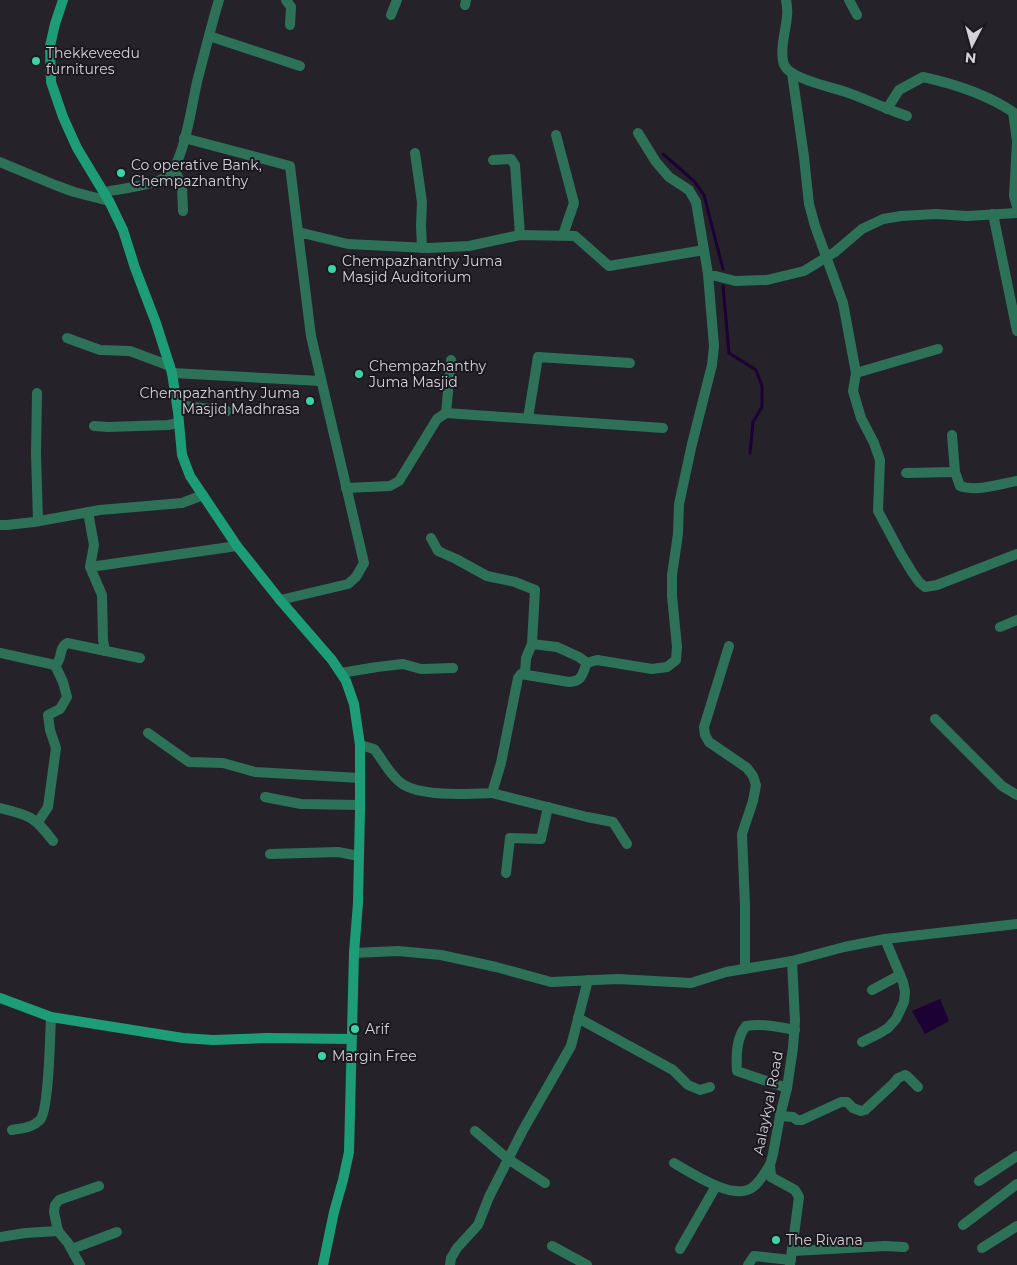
<svg xmlns="http://www.w3.org/2000/svg" width="1017" height="1265" font-family="Montserrat,sans-serif">
	<style>
		.water { fill: #1c0134 }
		.lines { fill: none; stroke-linecap: round; stroke-linejoin: round }
		.stream { stroke: #1c0134; stroke-width: 3 }
		.minor { stroke: #2d7159; stroke-width: 10 }
		.secondary { stroke: #1d9d77; stroke-width: 10 }
		.poi-dot { fill: #3cd4a4; stroke: #1b191f; stroke-width: 2 }
		.labels { text-anchor: middle; stroke-width: 4; stroke-linejoin: round; paint-order: stroke }
		.poi-label { font-size: 14px; fill: #d4d2d7; stroke: #1b191f; text-anchor: start }
		.street-label { font-size: 14px; fill: #d4d2d7; stroke: #1b191f }
	</style>
	<rect width="100%" height="100%" fill="#252229"/>
	<!-- water -->
	<polygon class="water" points="940,999 949,1021 925,1034 912,1011"/>
	<g class="lines">
		<!-- stream -->
		<g class="stream">
			<polyline points="663,154 694,181 704,195 723,269"/>
			<polyline points="723,286 729,353 756,370 762,386 762,407 753,422 750,453"/>
		</g>
		<!-- minor -->
		<g class="minor">
			<polyline points="286,0 291,7 290,25"/>
			<path d="M786 0C791 21 779 41 783 61 784 66 787 70 792 73 808 83 828 86 846 92 866 99 886 109 907 116"/>
			<polyline points="849,0 857,15"/>
			<polyline points="465,5 466,0"/>
			<polyline points="391,15 397,0"/>
			<polyline points="209,36 300,66"/>
			<polyline points="792,73 804,157 809,204 815,226 843,303 856,373 853,391 861,418 874,443 880,460 878,511 901,554 912,572 919,582 925,587 937,585 1017,554"/>
			<path d="M887 109 899 90 923 77C955 84 986 94 1013 112L1017 141"/>
			<polyline points="638,133 656,162 669,177 689,190 696,202 708,274 735,281 767,280 804,271 835,252 862,229 883,219 901,216 936,214 967,216 1017,213"/>
			<polyline points="556,135 574,203 563,235"/>
			<polyline points="184,138 290,166 298,232"/>
			<polyline points="1017,142 1014,196 1017,207"/>
			<polyline points="415,153 422,202 421,226 422,248"/>
			<polyline points="493,160 511,159 515,165 520,235"/>
			<polyline points="0,162 55,185 74,192 109,201"/>
			<polyline points="174,167 182,187 183,211"/>
			<path d="M104 192C120 189 156 185 167 176 185 162 192 101 198 78 205 52 211 26 219 0"/>
			<polyline points="993,214 1017,331"/>
			<polyline points="67,338 100,350 130,351 170,366"/>
			<polyline points="172,373 321,381"/>
			<polyline points="856,373 938,349"/>
			<polyline points="37,393 36,453 38,521"/>
			<polyline points="177,405 227,411"/>
			<polyline points="446,413 451,360"/>
			<polyline points="528,418 538,357 630,363"/>
			<polyline points="94,426 108,427 168,425 179,423"/>
			<path d="M952 435 955 472 960 486C976 492 1001 484 1017 481"/>
			<polyline points="906,473 955,472"/>
			<polyline points="346,488 390,486 399,481 437,419 446,413 663,428"/>
			<polyline points="88,512 94,545 90,567 102,595 103,640 105,651"/>
			<polyline points="0,525 7,525 34,522 100,510 182,503 203,495"/>
			<polyline points="431,538 438,551 456,559 487,576 515,582 535,590 532,644 526,658 525,674"/>
			<polyline points="90,567 237,546"/>
			<polyline points="280,600 348,584 356,577 364,563 311,336 298,232 348,244 428,248 469,246 520,235 575,236 609,266 704,250"/>
			<polyline points="1000,627 1017,620"/>
			<polyline points="532,644 557,647 579,657 587,663"/>
			<polyline points="729,646 704,727 705,735 709,742 747,768 753,776 756,785 753,801 742,834 745,906 745,969"/>
			<path d="M0 653 55 665C63 660 58 648 67 643L140 658"/>
			<polyline points="341,673 377,667 403,664 421,669 453,668"/>
			<polyline points="935,719 1002,786 1017,795"/>
			<polyline points="148,733 189,762 223,763 255,772 360,778"/>
			<path d="M360 745 374 749C383 760 389 774 401 783 419 797 469 794 492 793L501 763 518 678 521 674 569 682C583 681 582 674 587 663L597 660 652 669 667 667 676 660 677 647 672 596V575L678 534 679 504 692 444 712 365 714 346 708 274"/>
			<polyline points="492,793 587,817 613,822 627,844"/>
			<polyline points="265,797 301,804 360,805"/>
			<path d="M0 808C30 815 35 817 53 841"/>
			<polyline points="38,822 48,807 56,748 50,730 48,715 60,709 67,697 63,682 55,665"/>
			<polyline points="270,854 338,852 359,856"/>
			<polyline points="506,873 510,838 541,839 548,807"/>
			<polyline points="354,953 398,951 441,955 496,967 551,982 618,979 691,983 726,972 792,961 844,947 885,939 1017,924"/>
			<polyline points="872,990 900,975"/>
			<polyline points="578,1018 673,1070 688,1085 700,1090 710,1087"/>
			<polyline points="862,1042 880,1033 888,1028 896,1019 904,1002 905,992 903,982 885,939"/>
			<path d="M787 1088 737 1071C736 1056 736 1038 746 1026 762 1023 779 1027 795 1030"/>
			<polyline points="780,1116 793,1117 797,1120 802,1120 841,1102 847,1102 853,1108 861,1111 865,1110 893,1084 898,1078 905,1075 908,1077 918,1087"/>
			<path d="M12 1130C22 1128 32 1128 40 1120 49 1110 50 1035 51 1017"/>
			<polyline points="475,1131 508,1159 545,1183"/>
			<path d="M674 1163C691 1173 735 1202 753 1187 760 1182 765 1172 770 1165"/>
			<polyline points="979,1181 1017,1156"/>
			<polyline points="963,1225 1017,1184"/>
			<polyline points="0,1237 25,1233 58,1231"/>
			<polyline points="552,1246 587,1265"/>
			<polyline points="982,1248 1017,1226"/>
			<polyline points="72,1249 117,1232"/>
			<polyline points="680,1249 716,1186"/>
			<polyline points="793,1251 885,1246 904,1247"/>
			<polyline points="80,1265 68,1243 58,1231 54,1212 55,1205 59,1200 99,1186"/>
			<polyline points="450,1265 451,1258 457,1248 478,1225 489,1197 523,1130 571,1046 588,980"/>
			<polyline points="748,1265 754,1256 791,1260"/>
			<polyline points="790,1265 799,1197 795,1190 771,1177 770,1165 773,1154 780,1116 787,1088 793,1048 795,1021 792,961"/>
		</g>
		<!-- secondary -->
		<g class="secondary">
			<polyline points="63,0 55,24 50,46 51,82 63,117 77,148 109,201 123,230 135,268 156,323 172,373 178,412 182,455 190,476 237,546 280,600 332,660 346,681 354,704 360,745 360,810 358,903 354,953 349,1152 343,1180 334,1212 323,1265"/>
			<polyline points="0,998 51,1017 183,1038 213,1040 267,1038 351,1039"/>
		</g>
	</g>
	<!-- markers -->
	<g class="poi-dot">
		<circle cx="36" cy="61" r="5"/>
		<circle cx="121" cy="173" r="5"/>
		<circle cx="332" cy="269" r="5"/>
		<circle cx="359" cy="374" r="5"/>
		<circle cx="310" cy="401" r="5"/>
		<circle cx="355" cy="1029" r="5"/>
		<circle cx="322" cy="1056" r="5"/>
		<circle cx="776" cy="1240" r="5"/>
	</g>
	<g class="labels">
		<!-- poi labels -->
		<g class="poi-label">
			<text x="46" y="58">Thekkeveedu<tspan x="46" dy="16">furnitures</tspan></text>
			<text x="131" y="170">Co operative Bank,<tspan x="131" dy="16">Chempazhanthy</tspan></text>
			<text x="342" y="266">Chempazhanthy Juma<tspan x="342" dy="16">Masjid Auditorium</tspan></text>
			<text x="369" y="371">Chempazhanthy<tspan x="369" dy="16">Juma Masjid</tspan></text>
			<text x="300" y="398" text-anchor="end">Chempazhanthy Juma<tspan x="300" dy="16">Masjid Madhrasa</tspan></text>
			<text x="365" y="1034">Arif</text>
			<text x="332" y="1061">Margin Free</text>
			<text x="786" y="1245">The Rivana</text>
		</g>
		<!-- street labels -->
		<g class="street-label">
			<text transform="translate(768 1103) rotate(-79)" y="5">Aalaykyal Road</text>
		</g>
	</g>
	<!-- north arrow -->
	<g transform="translate(972 45) rotate(186)" stroke="#1b191f" stroke-width="4" paint-order="stroke">
	<path d="M0-4L9 19L0 12L-9 19Z" fill="#d4d2d7"/>
	<text y="-8" font-size="14" font-weight="bold" text-anchor="middle" fill="#d4d2d7">N</text>
	</g>
</svg>
